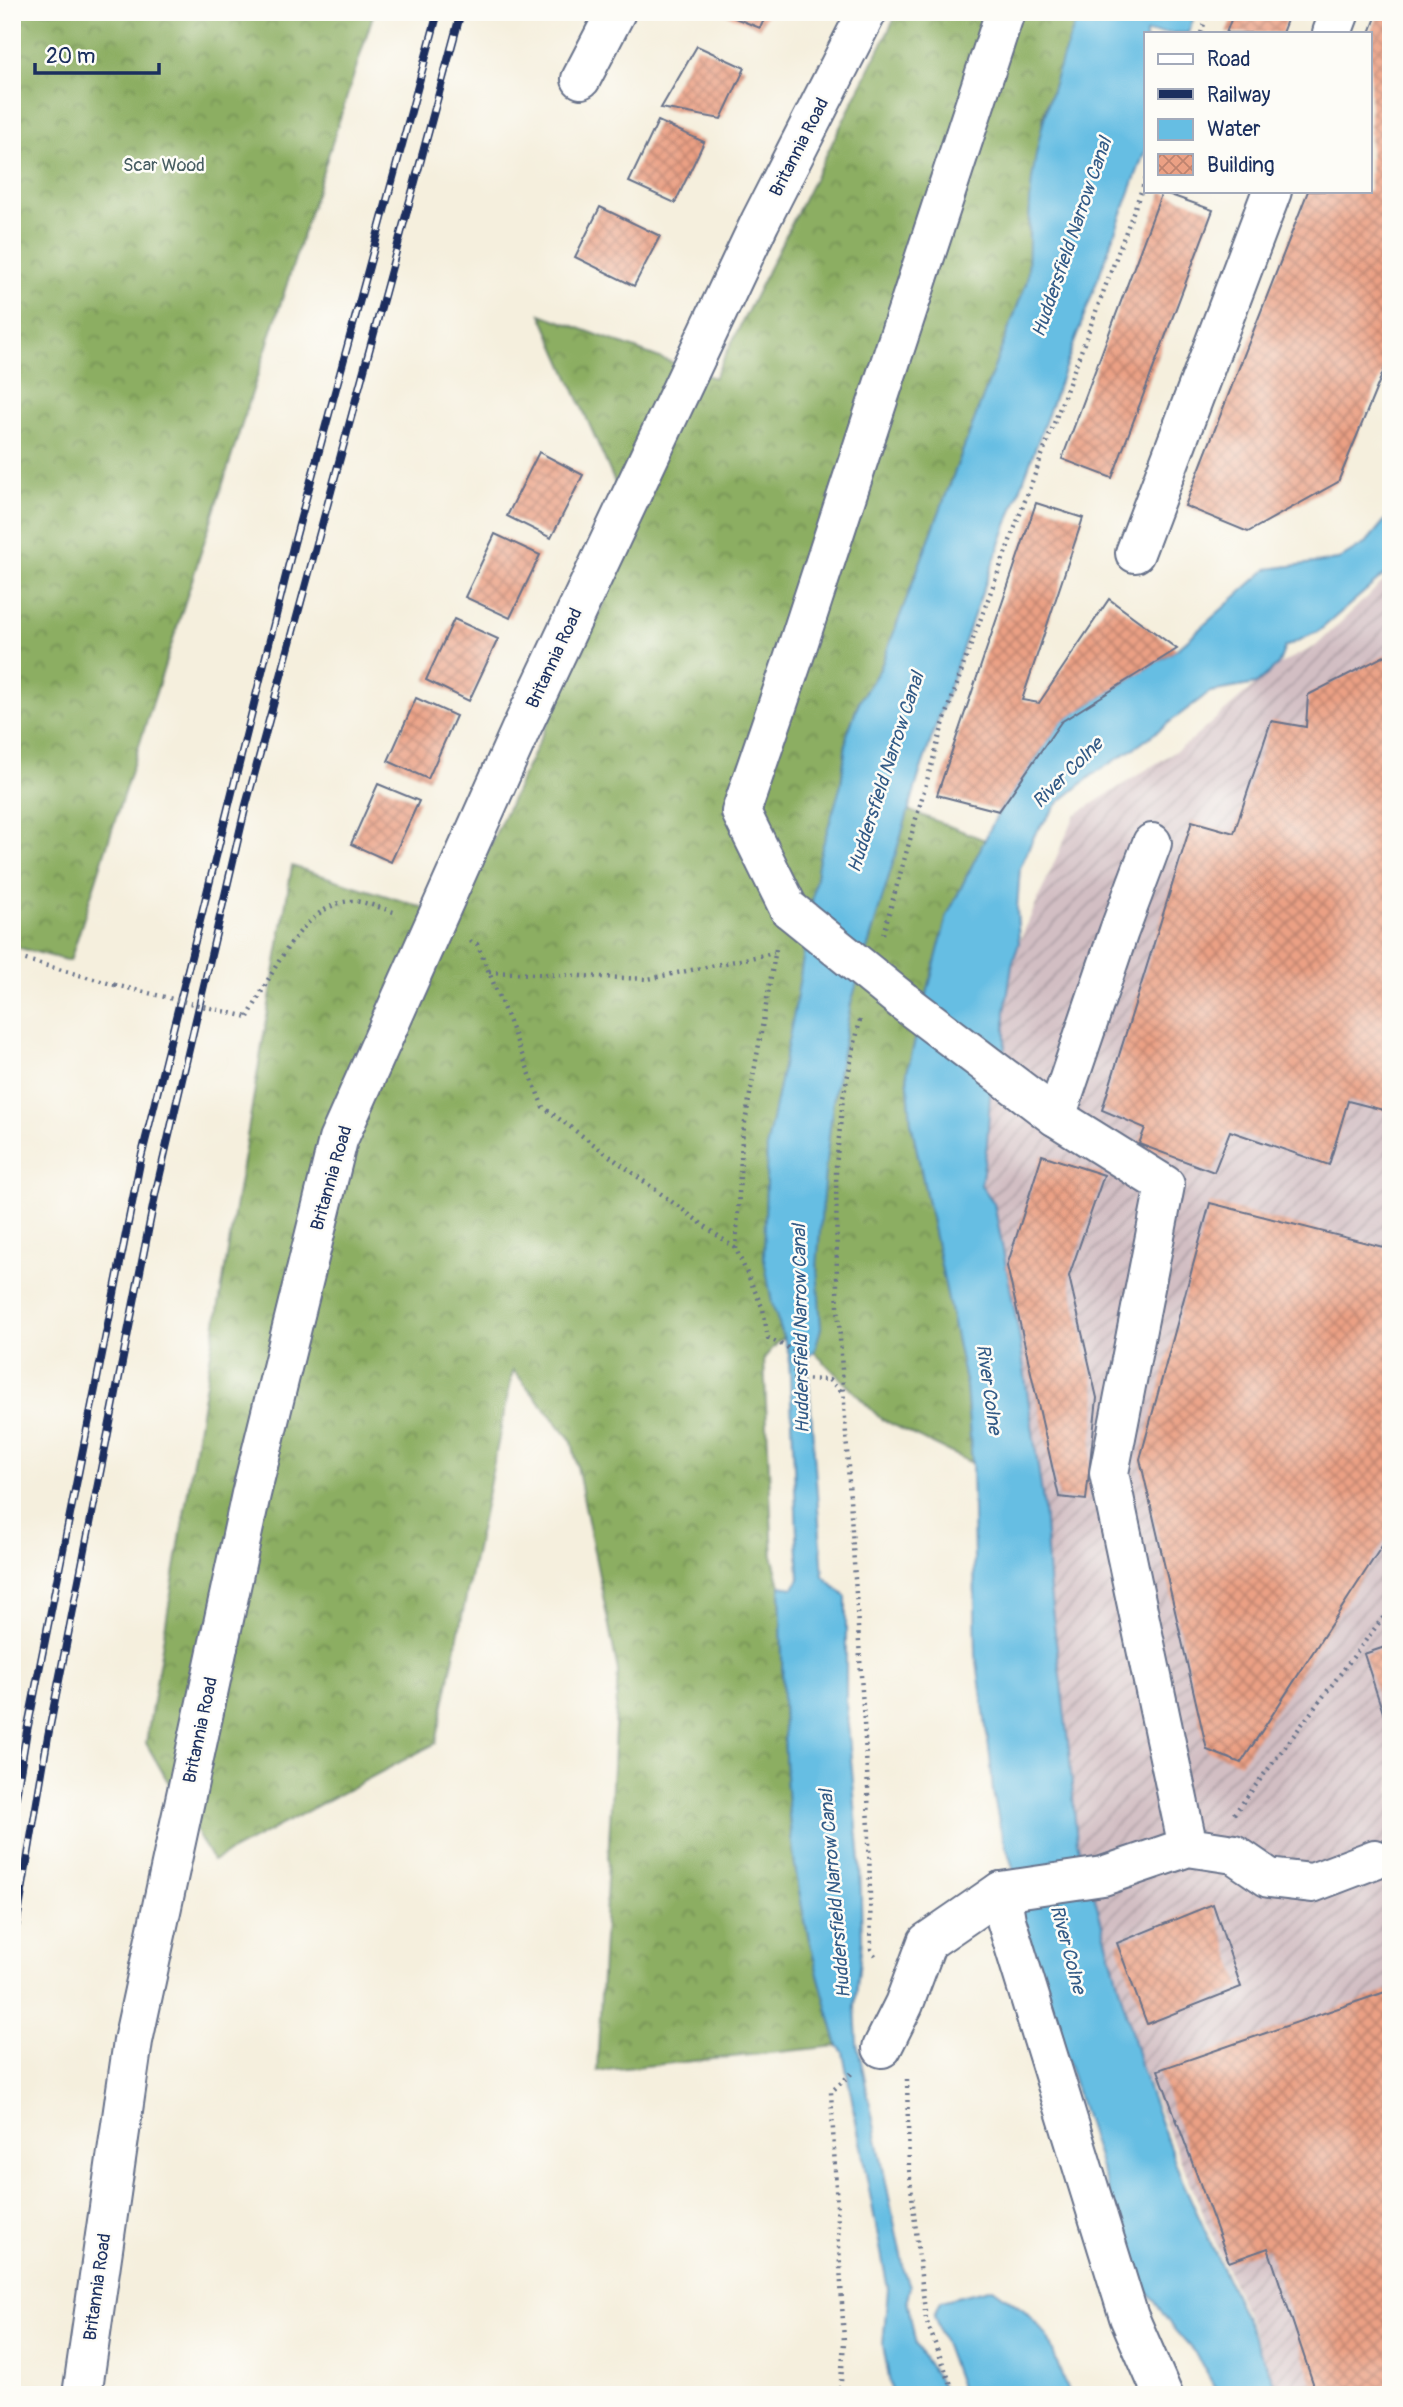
<svg xmlns="http://www.w3.org/2000/svg" width="1403" height="2407" font-family="Pangolin,sans-serif">
	<style>
		.industrial { fill: url(#industrial-furrows) }
		.forest { fill: url(#forest-crowns); stroke: #546e60; stroke-width: 2 }
		.water { fill: #66bee3; stroke: #4076a0; stroke-width: 2 }
		.building { fill: url(#building-cross-hatch) }
		.lines { fill: none; stroke-linecap: round; stroke-linejoin: round }
		.minor-casing { stroke: #67728a; stroke-width: 42 }
		.path { stroke: #67728a; stroke-width: 4.5; stroke-dasharray: 2 5; stroke-linecap: butt }
		.minor { stroke: #fff; stroke-width: 38 }
		.rail-casing { stroke: #1b2f5e; stroke-width: 8 }
		.rail { stroke: #fdfcf7; stroke-width: 5; stroke-dasharray: 16; stroke-linecap: butt }
		.minor-bridge-casing { stroke: #67728a; stroke-width: 42; stroke-linecap: butt }
		.path-bridge { stroke: #67728a; stroke-width: 4.5; stroke-dasharray: 2 5; stroke-linecap: butt }
		.minor-bridge { stroke: #fff; stroke-width: 38 }
		.labels { text-anchor: middle; stroke-width: 5; stroke-linejoin: round; paint-order: stroke }
		.street-label { font-size: 18px; fill: #1b2f5e; stroke: #fdfcf7 }
		.park-label { font-size: 18px; fill: #485e63; stroke: #fdfcf7 }
		.water-label { font-size: 19px; font-style: italic; fill: #325a86; stroke: #fdfcf7 }
	</style>
	<defs>
		<pattern id="industrial-furrows" width="10" height="10" patternUnits="userSpaceOnUse" patternTransform="scale(1.75)"><rect width="10" height="10" fill="#d2bec3"/><path d="M-1 1l2-2M0 10L10 0M9 11l2-2" fill="none" stroke="#aa9ba2"/></pattern>
		<pattern id="forest-crowns" width="20" height="18" patternUnits="userSpaceOnUse" patternTransform="scale(1.75)"><rect width="20" height="18" fill="#8cae62"/><path d="M2 6a3 3 0 1 1 6 0M12 15a3 3 0 1 1 6 0" fill="none" stroke="#728e54"/></pattern>
		<pattern id="building-cross-hatch" width="8" height="8" patternUnits="userSpaceOnUse" patternTransform="scale(1.75)"><rect width="8" height="8" fill="#eba084"/><path d="M0 0l8 8M0 8l8-8" fill="none" stroke="#be836f"/></pattern>
	</defs>
	<rect width="100%" height="100%" fill="#fdfcf7"/>
	<filter id="ink" filterUnits="userSpaceOnUse"><feTurbulence type="fractalNoise" baseFrequency=".0143" numOctaves="2"/><feDisplacementMap in="SourceGraphic" scale="14" xChannelSelector="R" yChannelSelector="G"/><feConvolveMatrix kernelMatrix="1 2 1 2 8 2 1 2 1" color-interpolation-filters="sRGB"/></filter>
	<filter id="wash" filterUnits="userSpaceOnUse"><feTurbulence type="fractalNoise" baseFrequency=".00686" numOctaves="4" result="noise"/><feDisplacementMap in="SourceGraphic" scale="28" xChannelSelector="R" yChannelSelector="G"/><feGaussianBlur stdDeviation="1.57" result="paint"/><feColorMatrix in="noise" values="0 0 0 0 0 0 0 0 0 0 0 0 0 0 0 0 0 1.4 0 .05"/><feComposite in="paint" operator="in"/></filter>
	<g filter="url(#wash)">
		<rect width="100%" height="100%" fill="#f5efdd"/>
		<!-- industrial -->
		<polygon class="industrial" points="1391,574 1391,2395 1280,2395 1141,2066 1077,1842 1069,1750 1050,1591 1044,1508 1019,1334 994,1204 981,1185 987,1144 990,1096 1005,1047 1005,1012 1012,965 1019,943 1075,815 1187,744 1278,665 1316,646"/>
		<!-- forest -->
		<g class="forest">
			<polygon points="12,12 374,12 70,961 12,946"/>
			<path d="M898 12H1080L1044 113 1028 223 1030 255 1027 281 880 669 859 701 847 735 841 784 985 840 947 916 907 1072 911 1122 966 1385 972 1463 881 1419 814 1352 820 1328 780 1340 764 1358 773 1559 780 1586C784 1687 781 1791 799 1890 808 1943 824 1995 838 2046L597 2071 618 1671 572 1441 513 1370 436 1743 213 1861 146 1743 292 866 456 918 637 533 541 314 714 378Z"/>
		</g>
		<!-- water -->
		<g class="water">
			<path d="M1080 12H1196L1188 33H1146V148L975 612 920 772 851 1003 833 1101 825 1171 817 1267 821 1328 814 1352 807 1357 823 1576 846 1597V1702L860 1862 862 1940 855 2007 857 2042 904 2270 910 2286 907 2300 916 2345 948 2395H892L883 2345 888 2289 843 2052 838 2046C824 1995 808 1943 799 1890 781 1791 784 1687 780 1586L793 1588 799 1579 789 1354 772 1303 764 1258 767 1144 795 1008 819 858 841 785 847 735 860 700 880 669 1027 281C1031 245 1027 209 1033 173 1041 117 1059 64 1080 12Z"/>
			<polygon points="1391,513 1391,569 1319,631 1285,647 1278,665 1256,684 1210,692 1139,745 1095,773 1059,802 1035,834 1020,868 1017,909 1019,943 1012,965 1005,1012 1005,1047 990,1096 987,1144 981,1185 994,1203 1019,1334 1044,1508 1050,1591 1069,1750 1077,1842 1095,1898 1142,2072 1182,2180 1280,2395 1219,2395 1196,2354 1172,2327 1141,2281 1117,2219 1024,1922 1013,1868 1000,1827 993,1792 990,1756 976,1655 972,1463 966,1385 911,1122 907,1072 947,916 999,811 1061,722 1177,649 1267,569 1338,560 1366,543"/>
			<polygon points="993,2288 1025,2311 1047,2335 1069,2395 963,2395 934,2315 940,2301"/>
		</g>
		<g id="blocks">
			<!-- building -->
			<g class="building">
				<polygon points="720,12 768,12 760,28"/>
				<polygon points="1234,12 1290,12 1282,33 1226,33"/>
				<polygon points="1378,12 1391,12 1391,353 1338,482 1248,532 1185,506 1308,191 1370,191 1370,33"/>
				<polygon points="697,46 745,68 721,119 661,108"/>
				<polygon points="658,121 704,142 675,203 629,182"/>
				<polygon points="1162,192 1213,210 1112,478 1062,459"/>
				<polygon points="600,207 660,236 634,286 575,257"/>
				<polygon points="539,452 583,475 551,538 507,516"/>
				<polygon points="1036,503 1083,518 1022,700 1039,703 1109,599 1177,649 1061,722 999,811 937,795"/>
				<polygon points="495,534 540,555 510,618 465,597"/>
				<polygon points="454,619 498,639 469,701 426,680"/>
				<polygon points="1388,654 1391,655 1391,1112 1348,1101 1329,1165 1230,1131 1214,1172 1139,1144 1145,1128 1102,1110 1192,821 1234,833 1271,721 1306,727 1308,695"/>
				<polygon points="416,698 456,716 428,779 388,761"/>
				<polygon points="378,784 419,801 391,862 351,844"/>
				<polygon points="1042,1155 1104,1175 1069,1276 1097,1398 1086,1500 1059,1497 1007,1266"/>
				<polygon points="1210,1203 1391,1249 1391,1532 1241,1763 1207,1750 1140,1459"/>
				<polygon points="1391,1645 1391,1734 1390,1734 1364,1654"/>
				<polygon points="1213,1904 1241,1987 1147,2024 1117,1943"/>
				<polygon points="1391,1990 1391,2395 1317,2395 1268,2248 1229,2262 1158,2070"/>
			</g>
		</g>
	</g>
	<g filter="url(#ink)">
		<use href="#blocks" fill-opacity="0" stroke="#67728a" stroke-width="2"/>
		<g class="lines">
			<defs>
				<g id="minor">
					<polyline points="1332,33 1340,12"/>
					<polyline points="581,79 616,12"/>
					<polyline points="1135,553 1272,191"/>
					<polyline points="789,909 741,812 793,660 1005,12"/>
					<polyline points="903,1001 1056,1117 1165,1185 1109,1473 1188,1847"/>
					<polyline points="1056,1117 1119,931 1152,843"/>
					<polyline points="1001,1891 1006,1920 1129,2317 1163,2395"/>
					<polyline points="882,2048 904,2004 927,1942 1001,1891 1103,1876 1188,1847 1234,1854 1269,1878 1312,1883 1375,1859"/>
					<polyline points="82,2395 133,2041 251,1494 338,1140 521,729 760,222 867,12"/>
				</g>
			</defs>
			<!-- minor casing -->
			<use href="#minor" class="minor-casing"/>
			<!-- path -->
			<g class="path">
				<polyline points="1201,33 1208,12"/>
				<polyline points="883,934 942,728 966,658 1146,178"/>
				<polyline points="470,941 477,944 489,972 543,1107 736,1249 763,1309 768,1338 793,1350 795,1379 829,1380 843,1393"/>
				<polyline points="12,956 115,985"/>
				<polyline points="489,972 648,979 774,953"/>
				<path d="M248 1017C270 978 302 903 352 901 365 901 382 909 394 912"/>
				<polyline points="860,1020 843,1098 836,1166 837,1290 868,1787 871,1949 877,1959"/>
				<polyline points="736,1249 742,1139 776,949"/>
				<polyline points="1234,1814 1391,1607"/>
				<polyline points="907,2079 909,2169 926,2320 955,2395"/>
				<polyline points="840,2395 844,2342 831,2092 852,2073"/>
			</g>
			<!-- minor -->
			<use href="#minor" class="minor"/>
			<defs>
				<g id="rail">
					<polyline points="12,1821 26,1736 141,1158 294,543 438,12"/>
					<polyline points="12,1951 48,1736 156,1191 246,805 461,12"/>
				</g>
			</defs>
			<!-- rail casing -->
			<use href="#rail" class="rail-casing"/>
			<!-- rail -->
			<use href="#rail" class="rail"/>
			<defs>
				<polyline id="minor-bridge" points="789,909 903,1001"/>
			</defs>
			<!-- minor-bridge casing -->
			<use href="#minor-bridge" class="minor-bridge-casing"/>
			<!-- path-bridge -->
			<polyline class="path-bridge" points="115,985 248,1017"/>
			<!-- minor-bridge -->
			<use href="#minor-bridge" class="minor-bridge"/>
		</g>
	</g>
	<g class="labels">
		<!-- street labels -->
		<g class="street-label">
			<text transform="translate(799 147) rotate(-63)" y="6">Britannia Road</text>
			<text transform="translate(554 658) rotate(-65)" y="6">Britannia Road</text>
			<text transform="translate(331 1178) rotate(-74)" y="6">Britannia Road</text>
			<text transform="translate(200 1730) rotate(-78)" y="6">Britannia Road</text>
			<text transform="translate(97 2287) rotate(-82)" y="6">Britannia Road</text>
		</g>
		<!-- park labels -->
		<g class="park-label">
			<text x="164" y="171">Scar Wood</text>
		</g>
		<!-- water labels -->
		<g class="water-label">
			<text transform="translate(1071 237) rotate(-71)" y="7">Huddersfield Narrow Canal</text>
			<text transform="translate(885 772) rotate(-72)" y="7">Huddersfield Narrow Canal</text>
			<text transform="translate(1067 772) rotate(-45)" y="7">River Colne</text>
			<text transform="translate(800 1329) rotate(-91)" y="7">Huddersfield Narrow Canal</text>
			<text transform="translate(990 1389) rotate(82)" y="7">River Colne</text>
			<text transform="translate(834 1894) rotate(-95)" y="7">Huddersfield Narrow Canal</text>
			<text transform="translate(1069 1949) rotate(75)" y="7">River Colne</text>
		</g>
	</g>
	<!-- margin -->
	<rect width="1403" height="2407" fill="none" stroke="#fdfcf7" stroke-width="42"/>
	<!-- legend -->
	<rect x="1144" y="32" width="228" height="161" fill="#fdfcf7" stroke="#a3aaba" stroke-width="2"/>
	<rect x="1158" y="54" width="35" height="10" fill="#ffffff" stroke="#a3aaba" stroke-width="2"/>
	<text x="1207" y="66" font-size="21" fill="#1b2f5e">Road</text>
	<rect x="1158" y="89" width="35" height="10" fill="#1b2f5e" stroke="#a3aaba" stroke-width="2"/>
	<text x="1207" y="102" font-size="21" fill="#1b2f5e">Railway</text>
	<rect x="1158" y="119" width="35" height="21" fill="#66bee3" stroke="#a3aaba" stroke-width="2"/>
	<text x="1207" y="136" font-size="21" fill="#1b2f5e">Water</text>
	<rect x="1158" y="154" width="35" height="21" fill="url(#building-cross-hatch)" stroke="#a3aaba" stroke-width="2"/>
	<text x="1207" y="172" font-size="21" fill="#1b2f5e">Building</text>
	<!-- scale -->
	<path d="M35 63v10h124v-10" fill="none" stroke="#1b2f5e" stroke-width="3.5"/>
	<text x="46" y="63" font-size="21" fill="#1b2f5e" stroke="#fdfcf7" stroke-width="5" paint-order="stroke">20 m</text>
</svg>
